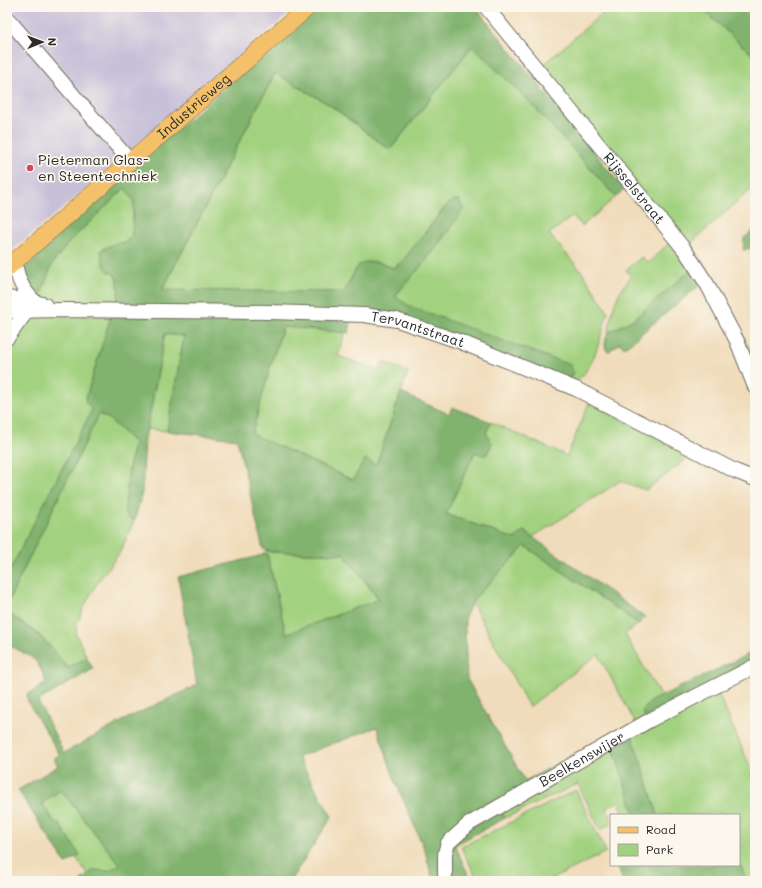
<svg xmlns="http://www.w3.org/2000/svg" width="762" height="888" font-family="Mali,sans-serif">
	<style>
		.industrial { fill: #c7c0d9 }
		.green { fill: #a2d17f; stroke: #667e55 }
		.forest { fill: #81b36e; stroke: #566f4c }
		.lines { fill: none; stroke-linecap: round; stroke-linejoin: round }
		.stream { stroke: #61c5de; stroke-width: 2.5 }
		.minor-casing { stroke: #70695d; stroke-width: 16 }
		.major-casing { stroke: #70695d; stroke-width: 18 }
		.minor { stroke: #fff; stroke-width: 14 }
		.major { stroke: #f4c16a; stroke-width: 17 }
		.poi-dot { fill: #d1495b; stroke: #fbf7ec; stroke-width: 1.5 }
		.labels { text-anchor: middle; stroke-width: 3.5; stroke-linejoin: round; paint-order: stroke }
		.street-label { font-size: 14px; fill: #2b2b2b; stroke: #fbf7ec }
		.poi-label { font-size: 14px; fill: #2b2b2b; stroke: #fbf7ec; text-anchor: start }
	</style>
	<rect width="100%" height="100%" fill="#fbf7ec"/>
	<filter id="ink" filterUnits="userSpaceOnUse"><feTurbulence type="fractalNoise" baseFrequency=".025" numOctaves="2"/><feDisplacementMap in="SourceGraphic" scale="8" xChannelSelector="R" yChannelSelector="G"/><feConvolveMatrix kernelMatrix="1 2 1 2 8 2 1 2 1" color-interpolation-filters="sRGB"/></filter>
	<filter id="wash" filterUnits="userSpaceOnUse"><feTurbulence type="fractalNoise" baseFrequency=".012" numOctaves="4" result="noise"/><feDisplacementMap in="SourceGraphic" scale="16" xChannelSelector="R" yChannelSelector="G"/><feGaussianBlur stdDeviation="0.9" result="paint"/><feColorMatrix in="noise" values="0 0 0 0 0 0 0 0 0 0 0 0 0 0 0 0 0 1.4 0 .05"/><feComposite in="paint" operator="in"/></filter>
	<g filter="url(#wash)">
		<rect width="100%" height="100%" fill="#f0dcba"/>
		<!-- industrial -->
		<polygon class="industrial" points="7,7 296,7 76,197 7,254"/>
		<!-- green -->
		<g class="green">
			<polygon points="609,7 700,7 755,57 755,186 690,244 718,285 747,344 755,363 755,374 724,306 541,67"/>
			<path d="M472 46 527 99 616 197 582 226 573 216 549 234 583 273 608 312C601 334 594 374 572 383L565 381 571 377 573 371 409 306 395 296 432 253 463 209 459 200 446 206 401 263 393 268C384 264 366 257 358 267 353 272 348 285 344 292L162 291 275 73 330 105 390 150Z"/>
			<polygon points="125,188 134,201 132,235 125,243 116,243 114,275 118,281 119,295 117,306 55,302 40,297 52,264 70,241"/>
			<polygon points="669,243 691,270 634,319 608,333 614,306 619,293 631,276 626,270 642,257 648,263"/>
			<polygon points="29,315 111,316 85,401 92,410 7,576 7,360 11,355 11,350 7,347 7,342"/>
			<polygon points="283,327 345,332 338,356 379,371 383,362 408,372 376,465 353,480 251,434 273,357"/>
			<polygon points="165,334 184,336 167,431 147,429"/>
			<polygon points="589,403 690,454 689,457 646,490 620,481 533,537 524,531 514,539 446,514 475,452 483,455 487,454 492,443 486,433 491,422 567,456"/>
			<polygon points="99,414 108,418 134,442 128,475 125,510 125,515 132,519 135,519 120,552 97,583 86,603 77,623 76,634 87,658 67,668 53,650 38,634 10,614 7,608 7,604"/>
			<polygon points="525,546 639,624 625,634 661,697 651,701 646,718 636,724 598,654 529,707 472,603 474,599"/>
			<polygon points="267,551 272,552 344,554 379,600 286,634 267,554 261,555"/>
			<polygon points="716,688 755,778 755,881 746,881 739,860 739,815 724,815 722,812 700,815 658,815 632,736"/>
			<polygon points="613,747 635,815 624,815 619,801 606,808 611,818 611,824 600,830 578,784 505,818 501,812"/>
			<polygon points="61,790 120,865 108,871 94,870 88,875 76,857 79,855 58,822 56,824 42,803"/>
			<polygon points="576,790 606,852 548,881 478,881 461,847"/>
		</g>
		<!-- forest -->
		<g class="forest">
			<path d="M322 7H475L624 189 616 197 527 99 472 46 390 150 330 105 275 73 162 290 344 292 358 266C368 258 383 263 393 268L401 263 446 206 453 200H459L464 209 432 253 395 296 409 306 570 365 573 371 571 377 565 381 400 317 117 306C118 297 121 282 114 274 112 273 110 273 108 271 103 266 101 257 101 250L116 243H125L132 235 134 201 125 188 70 241 52 264 40 297 31 291 22 269C118 177 220 92 322 7Z"/>
			<polygon points="700,7 755,7 755,57"/>
			<polygon points="755,229 755,247 743,250 744,238"/>
			<polygon points="691,270 701,284 624,348 620,343 608,352 606,350 605,345 606,338 608,333 634,319"/>
			<path d="M111 316 284 318 351 321 349 333 283 327 273 357 252 434 353 480 365 459 376 465 401 393 449 414 452 407 491 422 486 433 492 443 487 454 483 455 475 452 446 514 514 539 524 531 645 617 639 624 525 546 474 599 465 617V629L467 679 525 781 559 763 564 769 498 805 505 818 455 845 471 881H433L425 851 394 778 377 727 298 757 332 817 290 881H80L94 870 108 871 120 865 61 790 42 803 56 824 58 822 80 855 66 864 18 790 58 766 54 758 60 755 29 704 27 698V695L46 683C37 654 31 658 7 644V608C13 621 28 626 38 635 49 644 58 656 67 668L87 658 93 669 38 701 64 753 130 717 197 685 178 577 267 554 286 634 379 599 344 554 272 552 263 549 237 439 167 431 184 336 165 334 145 439 142 493 135 519 128 518 125 515V510L128 475 134 442 108 418 99 414 7 604V576L92 410 85 401Z"/>
			<polygon points="755,651 755,671 646,718 642,712 645,708 651,701"/>
			<polygon points="632,736 658,815 635,815 613,747"/>
			<polygon points="739,860 746,881 623,881 617,865 739,865"/>
		</g>
		<g class="lines">
			<!-- stream -->
			<polyline class="stream" points="749,7 755,12"/>
		</g>
	</g>
	<g filter="url(#ink)">
		<g class="lines">
			<defs>
				<g id="minor">
					<path id="s1" d="M486 7 684 249 707 284 737 341 755 387"/>
					<polyline points="7,18 130,161"/>
					<path d="M14 261C19 281 21 288 35 302"/>
					<polyline points="7,298 35,302 45,305"/>
					<path id="s2" d="M7 311 63 310 270 312 364 315 397 320 461 342 576 389 735 471 755 479"/>
					<polyline points="7,338 27,311"/>
					<path id="s3" d="M445 881V853L448 843 469 824 650 720 755 666"/>
				</g>
				<g id="major">
					<path id="s4" d="M7 268 308 7"/>
				</g>
			</defs>
			<!-- minor casing -->
			<use href="#minor" class="minor-casing"/>
			<!-- major casing -->
			<use href="#major" class="major-casing"/>
			<!-- minor -->
			<use href="#minor" class="minor"/>
			<!-- major -->
			<use href="#major" class="major"/>
		</g>
	</g>
	<!-- markers -->
	<circle class="poi-dot" cx="30" cy="168" r="4"/>
	<g class="labels">
		<!-- street labels -->
		<g class="street-label">
			<text dy="5" stroke="none"><textPath href="#s4" startOffset="247">Industrieweg</textPath></text>
			<text dy="5" stroke="none"><textPath href="#s1" startOffset="234">Rijsselstraat</textPath></text>
			<text dy="5" stroke="none"><textPath href="#s2" startOffset="413">Tervantstraat</textPath></text>
			<text dy="5" stroke="none"><textPath href="#s3" startOffset="197">Beelkenswijer</textPath></text>
		</g>
		<!-- poi labels -->
		<g class="poi-label">
			<text x="38" y="165">Pieterman Glas-<tspan x="38" dy="16">en Steentechniek</tspan></text>
		</g>
	</g>
	<!-- margin -->
	<rect width="762" height="888" fill="none" stroke="#fbf7ec" stroke-width="24"/>
	<!-- legend -->
	<rect x="610" y="814" width="130" height="52" fill="#fbf7ec" stroke="#a8a59f"/>
	<rect x="618" y="827" width="20" height="6" fill="#f4c16a" stroke="#a8a59f"/>
	<text x="646" y="834" font-size="12" fill="#2b2b2b">Road</text>
	<rect x="618" y="844" width="20" height="12" fill="#a2d17f" stroke="#a8a59f"/>
	<text x="646" y="854" font-size="12" fill="#2b2b2b">Park</text>
	<!-- north arrow -->
	<g transform="translate(42 42) rotate(89)" stroke="#fbf7ec" stroke-width="3" paint-order="stroke">
	<path d="M0-3L7 15L0 10L-7 15Z" fill="#2b2b2b"/>
	<text y="-6" font-size="11" font-weight="bold" text-anchor="middle" fill="#2b2b2b">N</text>
	</g>
</svg>
